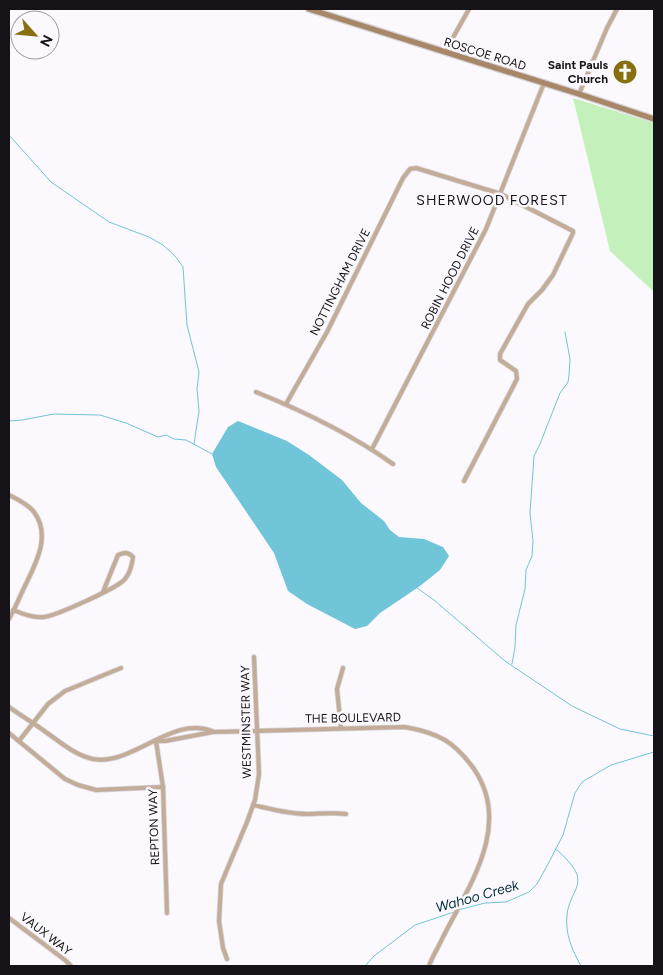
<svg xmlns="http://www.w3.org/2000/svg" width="663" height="975" font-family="Figtree,sans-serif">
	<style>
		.green { fill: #c4f1bb }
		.water { fill: #70c5d8 }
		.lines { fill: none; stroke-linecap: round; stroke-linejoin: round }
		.stream { stroke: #70c5d8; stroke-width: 1 }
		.street-casing { stroke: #d6d3d9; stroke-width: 5.5 }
		.secondary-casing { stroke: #d6d3d9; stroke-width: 8 }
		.street { stroke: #c3ad98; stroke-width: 4 }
		.secondary { stroke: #a78768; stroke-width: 5.5 }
		.labels { text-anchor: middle; stroke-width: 5; stroke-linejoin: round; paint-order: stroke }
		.street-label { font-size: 12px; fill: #151317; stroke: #fbf8fe }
		.poi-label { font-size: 12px; font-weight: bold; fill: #151317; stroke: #fbf8fe; text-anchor: end }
		.neighbourhood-label { font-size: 14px; letter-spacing: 1px; fill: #151317; stroke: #fbf8fe }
		.water-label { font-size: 14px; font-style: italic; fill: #042f38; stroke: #fbf8fe }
	</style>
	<rect width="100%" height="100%" fill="#fbf8fe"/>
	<!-- green -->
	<polygon class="green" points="573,98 654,123 654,292 610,251"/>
	<!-- water -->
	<polygon class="water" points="238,421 287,441 309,455 342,480 361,503 384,521 390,530 399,537 424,539 443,547 449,556 440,570 420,586 380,613 367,626 355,629 307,604 288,591 274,553 216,467 212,454 228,427"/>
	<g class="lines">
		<!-- stream -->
		<g class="stream">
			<polyline points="9,135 51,182 109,222 149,237 163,245 175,256 183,267 187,325 199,372 197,389 199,411 194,444"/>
			<polyline points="9,421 22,420 54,414 100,415 126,423 158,437 166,435 174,439 186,440 212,454"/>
			<polyline points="417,588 434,600 505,661 572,706 620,729 654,736"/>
			<polyline points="512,664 515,647 516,625 525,589 526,570 532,556 533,541 530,513 534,456 540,444 560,393 568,382 569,375 570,359 565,332"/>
			<path d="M555 849C561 852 564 857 569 862 589 884 569 892 567 915 565 934 572 950 581 966"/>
			<polyline points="458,910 485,903 506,902 529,892 537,884 548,864 563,835 575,793 582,782 611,765 654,752"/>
			<polyline points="365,966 374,956 415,925 454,912"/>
		</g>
		<defs>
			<g id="street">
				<polyline points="445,52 469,9"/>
				<polyline points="579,94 607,28 617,9"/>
				<path d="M256 392C303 411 351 434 393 464"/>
				<polyline points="286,404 327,332 403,178 410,169 416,168 501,194 573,231 573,233 553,275 542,290 528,304 500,354 500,360 516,371 517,379 464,481"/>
				<polyline points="372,449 486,229 544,83"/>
				<path d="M9 495C17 499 28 504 34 512 52 536 35 565 24 588 19 598 15 609 9 619"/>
				<path d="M13 610C23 614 33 618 44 617 55 616 118 588 125 579 130 573 132 565 133 557 128 552 125 552 118 555L103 592"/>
				<path d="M9 707C20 715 32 722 43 730 59 741 74 755 93 759 133 766 172 715 212 731"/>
				<polyline points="341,728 337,689 343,668"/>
				<polyline points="9,733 65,779 78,785 96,790 163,787"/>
				<polyline points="19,741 48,704 65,691 121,668"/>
				<path d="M156 741H165L213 732 405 727C438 733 454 741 474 769 513 826 468 887 442 939 438 948 432 957 429 966"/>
				<polyline points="156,741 163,787 167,913"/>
				<path d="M253 805C271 809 288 814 307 814 320 814 332 812 346 814"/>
				<polyline points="9,918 65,960 71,966"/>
				<polyline points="227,959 223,948 219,921 221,884 247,822 255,800 259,774 254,657"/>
			</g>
			<polyline id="secondary" points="309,9 579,94 654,119"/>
		</defs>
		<!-- street casing -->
		<use href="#street" class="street-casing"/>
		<!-- secondary casing -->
		<use href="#secondary" class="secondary-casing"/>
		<!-- street -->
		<use href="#street" class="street"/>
		<!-- secondary -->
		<use href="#secondary" class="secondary"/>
	</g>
	<!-- icons -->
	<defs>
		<symbol id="church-disc" viewBox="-11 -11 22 22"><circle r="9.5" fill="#887011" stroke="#fbf8fe"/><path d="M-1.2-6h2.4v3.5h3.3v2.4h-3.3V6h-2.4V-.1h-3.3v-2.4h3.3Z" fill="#fff"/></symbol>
	</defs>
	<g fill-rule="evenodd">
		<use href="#church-disc" x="611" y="58" width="28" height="28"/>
	</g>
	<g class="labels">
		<!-- street labels -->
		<g class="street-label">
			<text transform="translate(485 54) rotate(17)" y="4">ROSCOE ROAD</text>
			<text transform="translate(450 278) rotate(-63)" y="4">ROBIN HOOD DRIVE</text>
			<text transform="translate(340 282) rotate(-63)" y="4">NOTTINGHAM DRIVE</text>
			<text transform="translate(353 718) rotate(-1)" y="4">THE BOULEVARD</text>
			<text transform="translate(246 722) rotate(-91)" y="4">WESTMINSTER WAY</text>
			<text transform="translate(154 827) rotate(-92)" y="4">REPTON WAY</text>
			<text transform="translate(46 934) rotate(38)" y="4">VAUX WAY</text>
		</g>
		<!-- poi labels -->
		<g class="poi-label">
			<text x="608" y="69">Saint Pauls<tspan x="608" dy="14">Church</tspan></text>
		</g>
		<!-- neighbourhood labels -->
		<g class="neighbourhood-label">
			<text x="492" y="205">SHERWOOD FOREST</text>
		</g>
		<!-- water labels -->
		<g class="water-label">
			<text transform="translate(477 896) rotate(-16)" y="5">Wahoo Creek</text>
		</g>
	</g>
	<!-- border -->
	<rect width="663" height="975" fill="none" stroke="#151317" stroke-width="20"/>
	<!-- north arrow -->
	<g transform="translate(35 35) rotate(117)"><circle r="24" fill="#fbf8fe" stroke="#9f9ca2"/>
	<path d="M0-4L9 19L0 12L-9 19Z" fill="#887011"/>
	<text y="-8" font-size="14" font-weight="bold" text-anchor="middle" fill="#151317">N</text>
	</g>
</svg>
